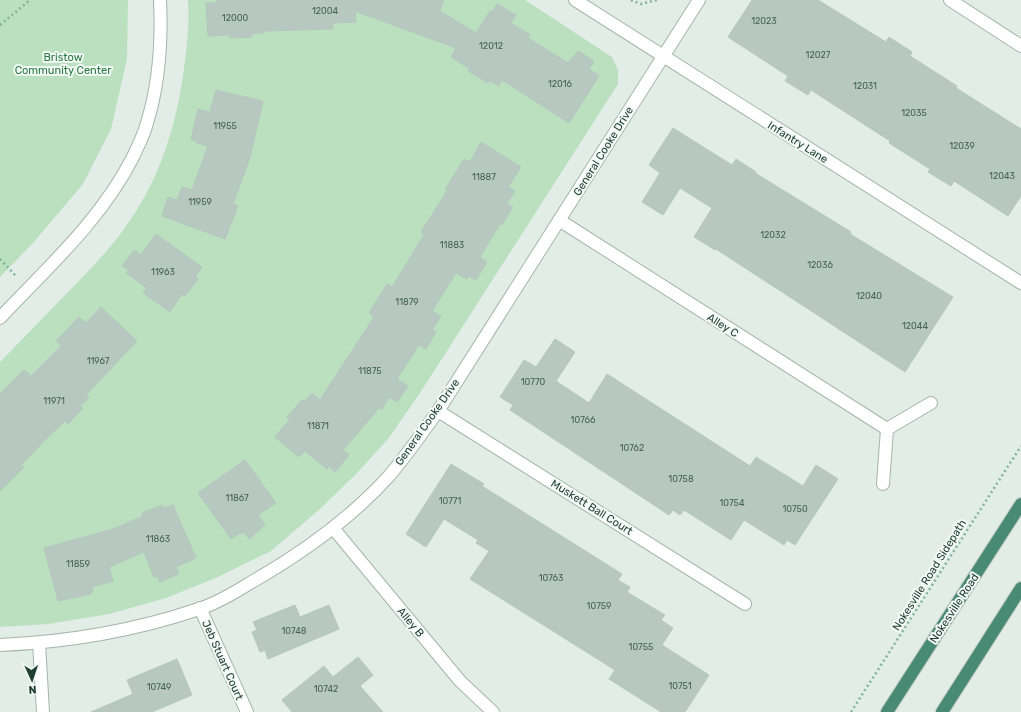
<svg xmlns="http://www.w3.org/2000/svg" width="1021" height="712" font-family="Rubik,sans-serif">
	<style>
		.green { fill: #bae0c0 }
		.building { fill: #b7c8c0; stroke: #b4c7be }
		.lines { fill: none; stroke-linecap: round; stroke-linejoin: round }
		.service-casing { stroke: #a4b5ae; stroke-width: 14 }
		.minor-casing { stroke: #a4b5ae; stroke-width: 14 }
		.trunk-casing { stroke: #c1c9c6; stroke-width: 14 }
		.path { stroke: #81b39e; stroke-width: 2.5; stroke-dasharray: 2 3; stroke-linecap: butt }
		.service { stroke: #fff; stroke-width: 12 }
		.minor { stroke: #fff; stroke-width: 12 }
		.trunk { stroke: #488a74; stroke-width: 12 }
		.labels { text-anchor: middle; stroke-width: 4; stroke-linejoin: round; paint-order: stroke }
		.number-label { font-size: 9px; fill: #466157 }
		.park-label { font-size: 11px; fill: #287940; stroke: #f3f9f6 }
		.street-label { font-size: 11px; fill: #213f34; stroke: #f3f9f6 }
	</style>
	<rect width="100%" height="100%" fill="#e2ede7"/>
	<!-- green -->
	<g class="green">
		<polygon points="0,0 128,0 127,59 111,129 83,184 33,243 0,277"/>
		<path d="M188 0H525L612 57 618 70V84L420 393 388 439 356 474 321 508 271 551 218 577 166 598 109 614 48 624 0 627V362C24 337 48 313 72 288 90 269 109 250 124 229 161 179 178 121 185 60 188 39 189 21 188 0Z"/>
	</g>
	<!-- building -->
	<g class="building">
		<polygon points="217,0 444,0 440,11 476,33 490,11 492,12 497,4 516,15 511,23 530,35 528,38 568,63 578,51 594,61 589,69 599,76 569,123 502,80 499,86 489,80 488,83 468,71 470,69 451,57 456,48 355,11 356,22 333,23 333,29 264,31 264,33 251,34 252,37 230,38 230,35 208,36 206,3 217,3"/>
		<polygon points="752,0 818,0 886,42 889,37 912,52 910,56 957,86 956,88 1021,129 1021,196 1008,216 954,181 951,186 928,172 930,169 889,143 890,141 811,90 808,95 785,81 788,76 728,37"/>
		<polygon points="216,90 263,101 250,158 233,204 238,206 225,239 162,216 168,197 177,200 182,187 192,190 208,146 197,143 197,141 191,140 198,109 210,112"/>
		<polygon points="673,128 732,165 736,159 756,172 755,173 851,232 850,234 953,297 905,372 716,249 715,250 694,237 712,208 680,188 663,215 642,202 660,173 649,165"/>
		<polygon points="481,142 521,167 508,187 515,191 507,204 513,207 502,225 500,224 480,257 487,262 476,280 469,276 467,279 456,273 432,311 441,316 432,330 436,332 426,349 419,345 397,379 408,386 397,402 389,397 382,409 379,408 343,450 349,455 335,472 329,466 327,469 305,451 299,457 275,437 290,419 287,417 302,400 305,401 312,393 320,400 374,317 369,313 387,284 392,287 413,253 424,234 421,232 447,191 445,190 464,159 470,162"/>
		<polygon points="156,234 202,267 195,277 198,279 185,296 182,294 170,312 143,293 147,288 126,273 129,270 122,266 134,250 141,255"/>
		<polygon points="101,307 137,341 86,395 89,398 80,406 83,408 68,424 65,421 49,436 21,465 24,467 0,491 0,394 24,370 31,376 61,346 56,341 79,317 86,323"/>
		<polygon points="555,339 575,352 556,381 589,403 607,374 750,466 756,457 803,486 816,465 838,479 795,545 787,540 784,545 744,520 731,540 684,510 680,515 673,510 669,515 510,410 513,405 500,397 524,360 536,367"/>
		<polygon points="245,460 276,503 258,515 265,525 249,539 244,532 242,534 241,532 231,539 198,493"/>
		<polygon points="451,464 484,484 482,486 622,574 618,580 630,587 627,592 665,615 661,620 673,628 662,645 709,675 685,712 661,712 609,679 615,670 470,579 489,551 476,543 478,540 444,519 426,547 406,534"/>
		<polygon points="162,505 164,508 173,505 196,558 176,567 179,574 160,582 157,576 154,577 144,552 109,567 113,581 92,587 93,591 91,592 91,594 58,601 44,548 113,529 143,516 142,513"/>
		<polygon points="295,605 300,617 329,605 339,629 268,659 265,650 260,652 252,632 257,630 253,622"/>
		<polygon points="358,657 373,675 360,686 383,712 292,712 282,700 324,666 333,677"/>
		<polygon points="177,659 192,695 152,712 91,712 133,694 127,680"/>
	</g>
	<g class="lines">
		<defs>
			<g id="service">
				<polyline points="950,0 1021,46"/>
				<polyline points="559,220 887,429"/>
				<polyline points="883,484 887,429 931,403"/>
				<polyline points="333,528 460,681 493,712"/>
				<polyline points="39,643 43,712"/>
			</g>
			<g id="minor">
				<polyline points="575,0 1021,283"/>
				<path d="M0 318C48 267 101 220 133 157 138 146 144 135 147 123 159 84 162 41 160 0"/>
				<polyline points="438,411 745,604"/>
				<polyline points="200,608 247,712"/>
				<path d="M0 645C68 642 134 631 199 609 217 603 234 593 250 583 301 554 350 519 389 476 407 455 422 433 438 411L699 0"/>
			</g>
			<g id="trunk">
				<polyline points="887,712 1021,504"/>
				<polyline points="942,712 1021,588"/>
			</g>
		</defs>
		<!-- service casing -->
		<use href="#service" class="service-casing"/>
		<!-- minor casing -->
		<use href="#minor" class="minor-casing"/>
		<!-- trunk casing -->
		<use href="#trunk" class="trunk-casing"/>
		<!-- path -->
		<g class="path">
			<polyline points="631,0 641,4 657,0"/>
			<polyline points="0,25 30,0"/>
			<polyline points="0,259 16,276"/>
			<polyline points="851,712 1021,446"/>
		</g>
		<!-- service -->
		<use href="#service" class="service"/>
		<!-- minor -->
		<use href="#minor" class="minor"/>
		<!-- trunk -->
		<use href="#trunk" class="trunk"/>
	</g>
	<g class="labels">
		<!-- number labels -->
		<g class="number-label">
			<text x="325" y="14">12004</text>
			<text x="235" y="21">12000</text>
			<text x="764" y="24">12023</text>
			<text x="491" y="49">12012</text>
			<text x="818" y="58">12027</text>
			<text x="560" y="87">12016</text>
			<text x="865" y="89">12031</text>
			<text x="914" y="116">12035</text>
			<text x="225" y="129">11955</text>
			<text x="962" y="149">12039</text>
			<text x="1002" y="179">12043</text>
			<text x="484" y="180">11887</text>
			<text x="200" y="205">11959</text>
			<text x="773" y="238">12032</text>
			<text x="452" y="248">11883</text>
			<text x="820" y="268">12036</text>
			<text x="163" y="275">11963</text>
			<text x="869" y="299">12040</text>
			<text x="407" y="305">11879</text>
			<text x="915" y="329">12044</text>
			<text x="98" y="364">11967</text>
			<text x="370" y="374">11875</text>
			<text x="533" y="385">10770</text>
			<text x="54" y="404">11971</text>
			<text x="583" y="423">10766</text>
			<text x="318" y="429">11871</text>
			<text x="632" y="451">10762</text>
			<text x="681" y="482">10758</text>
			<text x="237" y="501">11867</text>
			<text x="450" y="504">10771</text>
			<text x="732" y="506">10754</text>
			<text x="795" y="512">10750</text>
			<text x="158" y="542">11863</text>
			<text x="78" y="567">11859</text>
			<text x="551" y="581">10763</text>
			<text x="599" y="609">10759</text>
			<text x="294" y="634">10748</text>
			<text x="641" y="650">10755</text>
			<text x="680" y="689">10751</text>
			<text x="159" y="690">10749</text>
			<text x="326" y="692">10742</text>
		</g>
		<!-- park labels -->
		<g class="park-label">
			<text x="63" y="61">Bristow<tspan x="63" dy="13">Community Center</tspan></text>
		</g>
		<!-- street labels -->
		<g class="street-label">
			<text transform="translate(798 142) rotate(32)" y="4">Infantry Lane</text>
			<text transform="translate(603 151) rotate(-58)" y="4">General Cooke Drive</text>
			<text transform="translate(723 325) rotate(32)" y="4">Alley C</text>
			<text transform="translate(427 422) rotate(-55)" y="4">General Cooke Drive</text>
			<text transform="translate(592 507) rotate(32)" y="4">Muskett Ball Court</text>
			<text transform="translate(929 575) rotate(-58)" y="4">Nokesville Road Sidepath</text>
			<text transform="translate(954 608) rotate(-57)" y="4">Nokesville Road</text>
			<text transform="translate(411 622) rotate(50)" y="4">Alley B</text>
			<text transform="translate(223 660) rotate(66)" y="4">Jeb Stuart Court</text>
		</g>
	</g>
	<!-- north arrow -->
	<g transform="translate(32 680) rotate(177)" stroke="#f3f9f6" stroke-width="3" paint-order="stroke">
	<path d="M0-3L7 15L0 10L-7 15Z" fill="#213f34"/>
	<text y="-6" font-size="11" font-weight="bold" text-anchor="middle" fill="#213f34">N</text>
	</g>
</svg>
